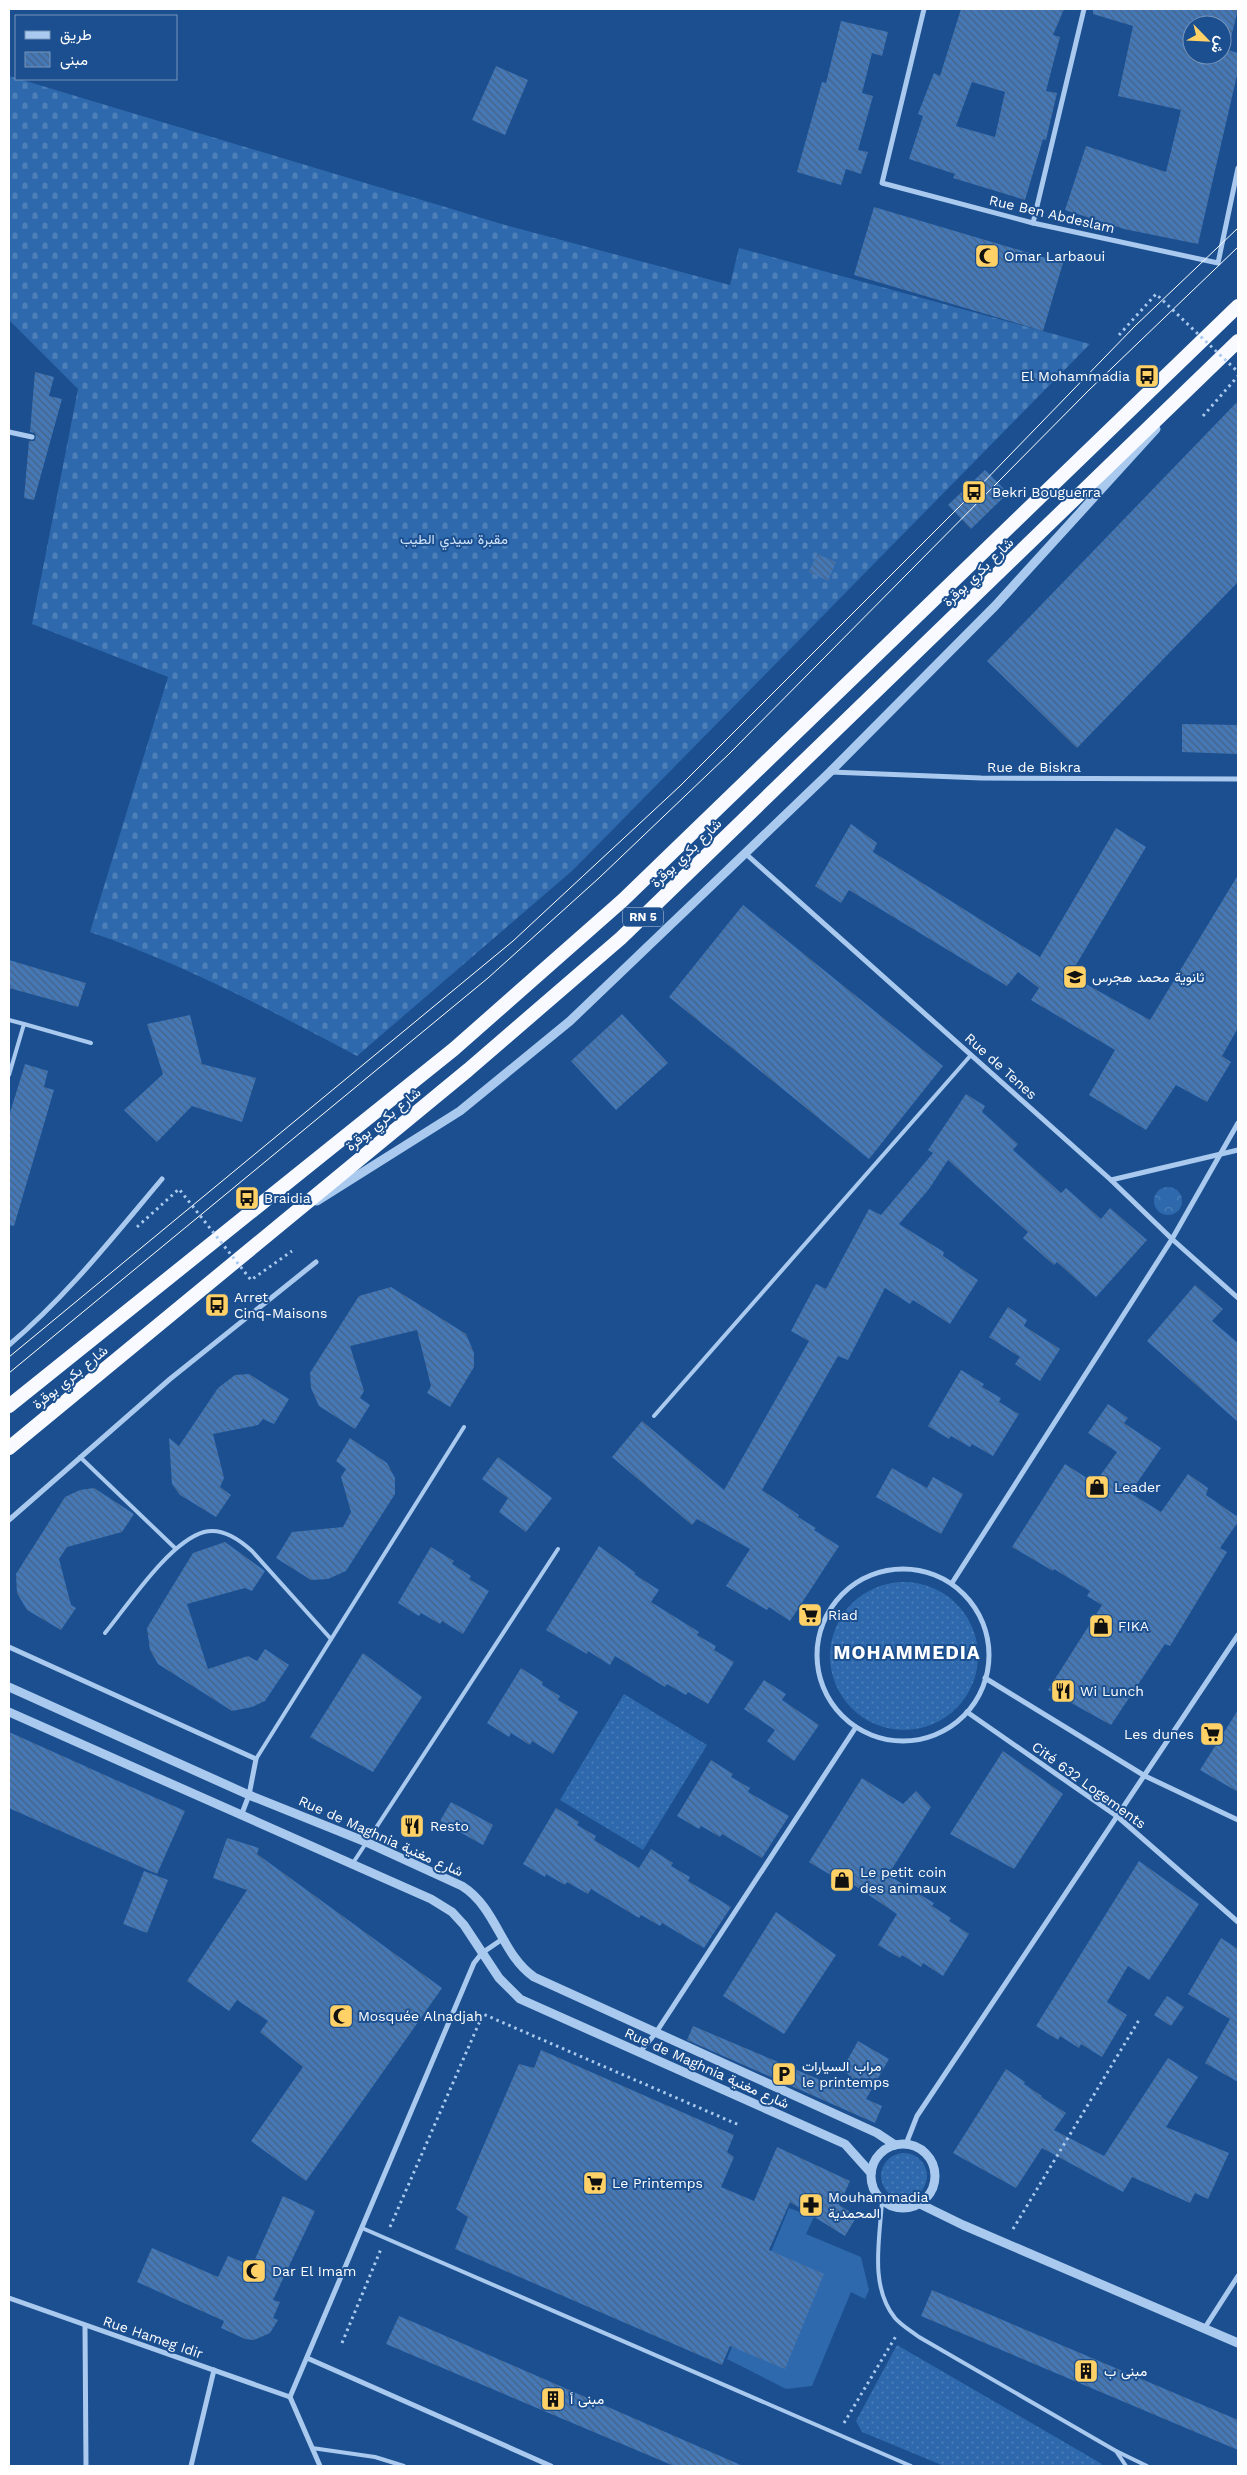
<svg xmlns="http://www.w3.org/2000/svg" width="1247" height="2475" font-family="'Work Sans',Vazirmatn,sans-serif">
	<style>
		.grass { fill: url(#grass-dots) }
		.forest { fill: url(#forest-crowns) }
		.cemetery { fill: url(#cemetery-stones) }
		.pitch { fill: #2e69ad }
		.building { fill: url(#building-back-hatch); fill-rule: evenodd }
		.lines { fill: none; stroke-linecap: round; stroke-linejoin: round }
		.path { stroke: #a9c9ee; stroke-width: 3; stroke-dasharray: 2.5 4; stroke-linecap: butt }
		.service { stroke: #a9c9ee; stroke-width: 4 }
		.minor { stroke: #a9c9ee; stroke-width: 5 }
		.tertiary { stroke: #a9c9ee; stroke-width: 9 }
		.trunk { stroke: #f8faff; stroke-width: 14 }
		.tram { stroke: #fff; stroke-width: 1 }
		.path-bridge { stroke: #a9c9ee; stroke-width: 3; stroke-dasharray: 2.5 4; stroke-linecap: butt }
		.labels { text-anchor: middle; stroke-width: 4; stroke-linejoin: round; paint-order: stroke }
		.shield { fill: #1b4f8f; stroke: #bbcadd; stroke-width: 1 }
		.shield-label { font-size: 12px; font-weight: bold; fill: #fff }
		.street-label { font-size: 14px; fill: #fff; stroke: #1b4f8f }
		.poi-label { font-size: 14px; fill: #fff; stroke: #1b4f8f; text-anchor: start }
		.park-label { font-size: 14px; fill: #cfe3fa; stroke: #1b4f8f }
		.district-label { font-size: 19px; font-weight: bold; letter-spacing: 1px; fill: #fff; stroke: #1b4f8f }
	</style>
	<defs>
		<pattern id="grass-dots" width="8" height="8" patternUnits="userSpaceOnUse" patternTransform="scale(1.25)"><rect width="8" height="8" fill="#2e69ad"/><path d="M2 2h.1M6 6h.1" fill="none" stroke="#4d80b9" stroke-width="1.8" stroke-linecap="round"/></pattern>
		<pattern id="forest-crowns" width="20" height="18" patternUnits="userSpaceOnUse" patternTransform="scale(1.25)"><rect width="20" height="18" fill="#2e69ad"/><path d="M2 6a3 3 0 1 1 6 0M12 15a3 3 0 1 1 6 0" fill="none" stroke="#4d80b9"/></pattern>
		<pattern id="cemetery-stones" width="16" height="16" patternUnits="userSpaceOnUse" patternTransform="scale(1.25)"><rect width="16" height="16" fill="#2e69ad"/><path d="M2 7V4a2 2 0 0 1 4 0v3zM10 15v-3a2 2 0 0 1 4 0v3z" fill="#4d80b9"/></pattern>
		<pattern id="building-back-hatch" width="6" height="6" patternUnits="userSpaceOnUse" patternTransform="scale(1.25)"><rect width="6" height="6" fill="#4478b7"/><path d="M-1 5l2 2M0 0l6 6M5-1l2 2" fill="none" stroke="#486282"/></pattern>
	</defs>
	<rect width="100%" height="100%" fill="#1b4f8f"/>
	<!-- grass -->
	<g class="grass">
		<circle cx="904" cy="1656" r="74"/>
		<polygon points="624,1694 707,1745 643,1850 560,1800"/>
		<circle cx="904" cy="2176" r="23"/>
		<polygon points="897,2345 1102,2464 1101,2466 944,2466 862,2432 856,2421"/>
	</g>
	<!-- forest -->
	<circle class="forest" cx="1168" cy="1201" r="14"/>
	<!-- cemetery -->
	<path class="cemetery" d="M9 76 505 225 730 285 739 248 1090 344 573 870 357 1056C270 1010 183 964 90 932L168 677 32 624 78 389 9 320Z"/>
	<!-- pitch -->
	<polygon class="pitch" points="789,2208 814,2217 806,2234 861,2257 869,2290 865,2299 851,2292 812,2386 786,2389 727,2359"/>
	<!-- building -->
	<g class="building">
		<path d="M961 9H1064L1053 35 1060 37 1046 91 1057 93 1046 140 1043 139 1025 200 953 178 955 174 909 159 923 116 918 114 934 73 940 76ZM972 82 1005 92 995 137 956 126Z"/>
		<path d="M1093 9H1238L1228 50 1238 53V71L1198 244 1124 229 1065 210 1086 146 1166 172 1181 110 1118 96 1133 26 1093 14ZM1192 25H1222V55H1192Z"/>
		<polygon points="841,21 888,32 882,56 872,53 862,93 873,96 858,150 868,152 861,174 846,169 841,185 797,172 822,82 826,83"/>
		<polygon points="496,66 528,80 505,135 472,120"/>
		<polygon points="874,207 1063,263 1043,331 854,275"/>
		<polygon points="35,372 54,377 49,396 62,399 34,500 24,498 29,441 34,441 36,437 35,433 30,432"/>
		<polygon points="1238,401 1238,582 1077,748 987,661"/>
		<polygon points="985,470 1008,493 971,529 948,505"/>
		<polygon points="817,554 836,562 828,581 809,572"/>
		<polygon points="1182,724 1238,725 1237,754 1182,752"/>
		<polygon points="851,824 877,843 873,852 1040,957 1116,828 1146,847 1070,975 1150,1020 1238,875 1238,1028 1222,1056 1231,1062 1207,1102 1176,1085 1146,1130 1089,1095 1115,1050 1031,1000 1039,988 1018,972 1007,986 849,890 841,903 815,886"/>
		<polygon points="743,905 943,1066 869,1159 669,997"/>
		<polygon points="9,960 86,983 78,1007 9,988"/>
		<polygon points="622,1014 668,1063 616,1110 571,1061"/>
		<polygon points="190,1015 202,1064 256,1078 242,1122 192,1106 157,1142 124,1110 163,1074 147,1024"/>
		<polygon points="25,1064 48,1071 44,1087 54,1090 14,1226 9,1225 9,1116"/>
		<polygon points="966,1094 985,1106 982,1112 1018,1144 1013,1150 1061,1193 1066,1188 1101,1219 1110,1208 1147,1240 1096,1297 1057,1262 1054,1265 1023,1238 1028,1232 948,1160 929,1189 899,1224 944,1252 943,1256 978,1280 950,1324 913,1300 910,1304 885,1288 848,1360 838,1356 762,1490 799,1515 798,1517 816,1528 814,1530 839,1546 790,1621 769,1607 767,1610 726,1586 750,1549 697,1519 692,1525 612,1457 642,1421 724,1490 809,1341 791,1331 816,1284 826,1289 869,1209 881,1215 933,1153 928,1150"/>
		<polygon points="1195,1285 1223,1309 1212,1321 1238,1343 1238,1422 1147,1341"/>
		<polygon points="391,1287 466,1334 474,1353 474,1367 450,1407 427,1393 431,1386 417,1330 350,1346 364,1391 360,1398 370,1405 355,1429 319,1406 311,1388 310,1373 359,1296"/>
		<polygon points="1008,1307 1027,1320 1024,1326 1060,1349 1040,1381 1015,1364 1020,1357 989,1337"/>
		<polygon points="961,1370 984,1384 982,1387 1001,1398 999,1402 1019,1414 993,1456 972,1444 970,1447 951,1436 949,1439 928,1426"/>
		<polygon points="249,1374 289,1399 274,1424 263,1419 258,1425 213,1434 224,1478 220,1487 231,1495 216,1517 180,1495 172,1484 169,1438 179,1446 218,1388 235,1375"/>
		<polygon points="1108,1404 1128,1418 1124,1423 1161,1448 1130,1493 1161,1512 1188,1474 1208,1488 1206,1495 1238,1517 1238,1522 1220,1548 1227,1552 1170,1646 1165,1644 1111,1725 1048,1690 1102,1605 1087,1596 1090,1591 1054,1569 1053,1571 1012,1547 1065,1464 1095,1483 1117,1452 1088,1433"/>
		<polygon points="350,1438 387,1463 395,1478 395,1494 346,1571 328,1579 311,1580 276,1558 292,1532 343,1527 351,1512 341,1477 346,1469 336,1461"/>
		<polygon points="498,1457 552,1498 526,1532 499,1512 508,1498 482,1479"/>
		<polygon points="892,1468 927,1488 933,1477 963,1494 941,1534 876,1497"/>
		<polygon points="94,1488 134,1514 122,1532 67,1547 59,1559 71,1605 76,1608 61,1630 27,1610 17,1593 16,1574 65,1497 80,1490"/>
		<polygon points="225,1542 265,1571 252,1591 245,1588 187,1604 208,1669 248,1656 257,1661 265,1649 289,1665 265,1701 252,1707 232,1711 158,1664 150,1650 147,1628 193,1553"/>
		<polygon points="599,1546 636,1573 634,1574 659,1590 651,1602 699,1632 697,1635 716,1646 714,1650 734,1662 708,1704 688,1692 686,1695 667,1684 665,1687 615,1656 610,1665 588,1651 587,1654 546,1630"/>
		<polygon points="431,1547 454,1561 452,1564 471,1576 469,1579 489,1591 463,1634 442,1621 440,1624 421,1613 419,1616 398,1603"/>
		<polygon points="363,1653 422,1697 373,1772 310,1737"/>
		<polygon points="521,1668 543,1682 542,1685 560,1696 558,1700 578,1712 553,1754 532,1741 530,1745 511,1733 509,1737 487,1723"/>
		<polygon points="764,1680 786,1694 782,1700 819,1725 794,1761 767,1741 775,1730 744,1709"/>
		<polygon points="1238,1710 1238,1792 1200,1770"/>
		<polygon points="9,1732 185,1811 157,1874 9,1808"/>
		<polygon points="1003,1751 1063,1794 1014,1869 950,1834"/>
		<polygon points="711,1760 733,1774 731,1777 750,1788 748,1792 789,1816 762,1858 722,1834 720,1837 701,1826 699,1829 677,1816"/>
		<polygon points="862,1778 903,1804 916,1791 931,1807 888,1875 934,1903 932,1906 951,1918 949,1921 969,1934 943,1976 923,1963 921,1967 902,1955 900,1958 878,1945 897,1914 851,1883 849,1886 809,1862"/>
		<polygon points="451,1802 493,1825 483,1845 440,1821"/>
		<polygon points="556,1808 579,1822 577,1825 596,1836 594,1840 639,1868 651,1849 673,1863 671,1866 690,1877 688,1881 731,1907 704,1948 662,1923 660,1926 641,1915 639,1918 591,1889 588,1894 567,1882 565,1885 546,1874 545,1877 523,1864"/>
		<polygon points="227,1838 259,1848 257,1854 442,1988 306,2181 251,2141 303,2067 260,2032 268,2021 237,2000 229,2011 187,1981 247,1890 213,1878"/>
		<polygon points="1139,1861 1199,1904 1149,1980 1128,1966 1107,2002 1127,2015 1102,2057 1081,2044 1079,2048 1060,2036 1058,2040 1036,2026"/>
		<polygon points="144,1871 168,1880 147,1933 123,1924"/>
		<polygon points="776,1912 836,1955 784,2034 723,1996"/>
		<polygon points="1221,1938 1238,1949 1238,2082 1205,2063 1230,2019 1188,1994"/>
		<polygon points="1167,1996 1184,2007 1171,2026 1154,2015"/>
		<polygon points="693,2026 844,2090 852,2077 842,2070 858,2041 889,2059 866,2099 882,2106 875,2123 687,2040"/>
		<polygon points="541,2050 734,2135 727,2152 734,2157 721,2187 754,2201 777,2147 850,2181 839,2205 857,2216 845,2236 790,2202 769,2250 824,2274 785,2369 730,2346 722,2365 455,2249 468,2217 456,2209 519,2064 534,2068"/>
		<polygon points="1168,2058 1198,2077 1166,2127 1229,2153 1208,2199 1195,2193 1190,2203 1132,2177 1123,2192 1042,2148 1016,2188 953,2153 1006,2069 1025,2082 1024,2084 1042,2096 1041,2097 1066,2113 1054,2130 1104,2156"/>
		<polygon points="283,2196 315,2211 273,2300 280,2302 273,2318 278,2320 270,2333 254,2340 245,2339 221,2328 224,2321 137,2282 152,2248 218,2277 228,2256 252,2266"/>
		<polygon points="932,2290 1238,2420 1238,2450 921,2316"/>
		<polygon points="399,2316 425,2327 743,2466 674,2466 386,2344"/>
	</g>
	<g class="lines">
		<!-- path -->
		<g class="path">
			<polyline points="1203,416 1238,376"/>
			<polyline points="390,2227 483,2014 739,2125"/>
			<polyline points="1013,2229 1139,2020"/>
			<polyline points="342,2343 381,2249"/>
			<polyline points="844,2423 896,2336"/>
		</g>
		<!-- service -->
		<g class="service">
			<polyline points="9,1020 24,1024"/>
			<polyline points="9,1075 24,1024 91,1043"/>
			<polyline points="654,1416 971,1055"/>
			<polyline points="80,1457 175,1548"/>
			<path d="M105 1633C128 1605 169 1542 204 1532 222 1527 240 1540 252 1551L331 1639"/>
			<polyline points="256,1759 464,1427"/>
			<polyline points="353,1863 558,1549"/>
			<path d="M882 2201C880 2238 869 2286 895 2318 901 2325 911 2331 919 2337L1116 2451 1126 2466"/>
			<polyline points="362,2228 911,2466"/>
			<polyline points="312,2448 375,2457 404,2466"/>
			<polyline points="1116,2451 1147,2466"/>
		</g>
		<!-- minor -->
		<g class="minor">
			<polyline points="924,9 882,183 1033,223 1218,263 1238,168"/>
			<polyline points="1033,223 1084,9"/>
			<polyline points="9,432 32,437"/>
			<polyline points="831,772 981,778 1238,779"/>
			<polyline points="746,854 1111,1180 1172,1239 1238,1298"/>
			<polyline points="1111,1180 1238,1150"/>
			<path d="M9 1345C67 1296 113 1237 162 1179"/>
			<polyline points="9,1520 170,1379 316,1262"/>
			<circle cx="903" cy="1655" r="86"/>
			<polyline points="952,1583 1172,1239 1238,1123"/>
			<polyline points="9,1647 256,1759 249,1795 241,1816"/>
			<polyline points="985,1678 1145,1776 1238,1820"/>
			<polyline points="967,1712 1118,1817 1238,1922"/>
			<polyline points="639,2053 655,2034 856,1727"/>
			<polyline points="906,2144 917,2116 1238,1635"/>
			<polyline points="9,2298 290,2397"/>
			<polyline points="85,2326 86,2466"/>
			<polyline points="1204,2329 1238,2276"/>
			<polyline points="307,2358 551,2466"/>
			<polyline points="290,2397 474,1963 482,1953 504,1938"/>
			<polyline points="290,2397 320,2466"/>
			<polyline points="191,2466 214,2370"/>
		</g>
		<!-- tertiary -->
		<g class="tertiary">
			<polyline points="317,1201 460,1111 570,1021 830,772 995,606 1156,429"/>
			<path d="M9 1687 249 1795 366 1842 462 1886C497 1908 501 1954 534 1977L877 2133 895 2145"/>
			<polyline points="9,1712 431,1899 452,1912 464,1925 499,1978 520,1999 845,2144 871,2173"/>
			<circle cx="903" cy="2176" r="32"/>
			<polyline points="920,2204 963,2225 1238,2343"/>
		</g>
		<!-- trunk -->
		<g class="trunk">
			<polyline points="9,1406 454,1049 623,900 1238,306"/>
			<polyline points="9,1448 468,1070 621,938 1238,341"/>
		</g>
		<!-- tram -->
		<g class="tram">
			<polyline points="9,1357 513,941 680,786 974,492 1135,326 1238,228"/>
			<polyline points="9,1373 488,978 599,878 729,754 1089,390 1238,247"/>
		</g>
		<!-- path-bridge -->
		<g class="path-bridge">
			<polyline points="1119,335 1156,294 1238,372"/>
			<polyline points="137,1227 179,1189 251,1280 292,1251"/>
		</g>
	</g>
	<!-- icons -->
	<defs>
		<symbol id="mosque-square" viewBox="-11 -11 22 22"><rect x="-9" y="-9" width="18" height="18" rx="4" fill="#ffd166" stroke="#1b4f8f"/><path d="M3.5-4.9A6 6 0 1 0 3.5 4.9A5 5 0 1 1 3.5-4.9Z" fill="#111"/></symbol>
		<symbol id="bus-square" viewBox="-11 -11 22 22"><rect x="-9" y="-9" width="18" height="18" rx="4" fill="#ffd166" stroke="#1b4f8f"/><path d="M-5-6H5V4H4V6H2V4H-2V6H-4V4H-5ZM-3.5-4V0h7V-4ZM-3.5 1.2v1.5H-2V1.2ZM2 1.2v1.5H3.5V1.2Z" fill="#111"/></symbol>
		<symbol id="school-square" viewBox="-11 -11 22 22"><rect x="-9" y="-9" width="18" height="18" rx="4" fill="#ffd166" stroke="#1b4f8f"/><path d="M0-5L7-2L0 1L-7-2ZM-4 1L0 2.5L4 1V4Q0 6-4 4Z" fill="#111"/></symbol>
		<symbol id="shop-square" viewBox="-11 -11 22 22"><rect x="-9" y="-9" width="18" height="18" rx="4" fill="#ffd166" stroke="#1b4f8f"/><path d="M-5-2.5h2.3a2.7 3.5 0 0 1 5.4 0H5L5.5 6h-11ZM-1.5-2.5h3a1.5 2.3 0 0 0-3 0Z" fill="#111"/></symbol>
		<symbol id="supermarket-square" viewBox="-11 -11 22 22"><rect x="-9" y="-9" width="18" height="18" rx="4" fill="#ffd166" stroke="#1b4f8f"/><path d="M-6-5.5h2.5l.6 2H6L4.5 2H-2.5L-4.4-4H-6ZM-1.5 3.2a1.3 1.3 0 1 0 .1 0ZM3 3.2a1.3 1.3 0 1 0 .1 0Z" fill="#111"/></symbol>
		<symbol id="restaurant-square" viewBox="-11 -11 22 22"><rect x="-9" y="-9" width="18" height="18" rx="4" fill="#ffd166" stroke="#1b4f8f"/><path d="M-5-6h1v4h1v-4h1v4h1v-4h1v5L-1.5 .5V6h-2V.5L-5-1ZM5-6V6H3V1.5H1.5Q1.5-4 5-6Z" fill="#111"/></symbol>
		<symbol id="parking-square" viewBox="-11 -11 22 22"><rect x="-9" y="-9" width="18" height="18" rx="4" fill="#ffd166" stroke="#1b4f8f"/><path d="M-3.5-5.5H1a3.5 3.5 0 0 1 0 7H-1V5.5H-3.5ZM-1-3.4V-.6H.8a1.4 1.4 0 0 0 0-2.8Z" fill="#111"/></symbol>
		<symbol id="pharmacy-square" viewBox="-11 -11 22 22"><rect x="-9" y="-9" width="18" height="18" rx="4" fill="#ffd166" stroke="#1b4f8f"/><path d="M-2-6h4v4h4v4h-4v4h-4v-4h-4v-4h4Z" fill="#111"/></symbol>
		<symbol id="building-square" viewBox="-11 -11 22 22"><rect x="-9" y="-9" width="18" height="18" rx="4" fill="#ffd166" stroke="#1b4f8f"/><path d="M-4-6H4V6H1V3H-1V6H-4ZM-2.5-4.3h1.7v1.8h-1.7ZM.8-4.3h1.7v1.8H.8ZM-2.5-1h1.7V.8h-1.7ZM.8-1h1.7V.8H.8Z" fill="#111"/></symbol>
	</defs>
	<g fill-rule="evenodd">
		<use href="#mosque-square" x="973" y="242" width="28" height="28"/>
		<use href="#bus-square" x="1133" y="362" width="28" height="28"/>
		<use href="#bus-square" x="960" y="478" width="28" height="28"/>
		<use href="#school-square" x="1061" y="963" width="28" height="28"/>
		<use href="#bus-square" x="233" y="1184" width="28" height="28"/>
		<use href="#bus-square" x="203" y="1291" width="28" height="28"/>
		<use href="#shop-square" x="1083" y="1473" width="28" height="28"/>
		<use href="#supermarket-square" x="796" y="1601" width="28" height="28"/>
		<use href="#shop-square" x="1087" y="1612" width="28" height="28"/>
		<use href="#restaurant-square" x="1049" y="1677" width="28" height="28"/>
		<use href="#supermarket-square" x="1198" y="1720" width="28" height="28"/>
		<use href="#restaurant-square" x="398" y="1812" width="28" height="28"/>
		<use href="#shop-square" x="828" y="1866" width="28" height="28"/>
		<use href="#mosque-square" x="327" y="2002" width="28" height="28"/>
		<use href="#parking-square" x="770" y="2060" width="28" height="28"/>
		<use href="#supermarket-square" x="581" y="2169" width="28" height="28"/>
		<use href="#pharmacy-square" x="797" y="2191" width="28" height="28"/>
		<use href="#mosque-square" x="240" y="2257" width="28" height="28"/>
		<use href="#building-square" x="1072" y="2357" width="28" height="28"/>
		<use href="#building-square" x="539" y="2385" width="28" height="28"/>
	</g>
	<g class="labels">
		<!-- shield labels -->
		<rect class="shield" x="623" y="907.5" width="40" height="19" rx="4"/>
		<g class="shield-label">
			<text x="643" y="921">RN 5</text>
		</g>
		<!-- street labels -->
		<g class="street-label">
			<text transform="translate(1052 214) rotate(13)" y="5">Rue Ben Abdeslam</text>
			<text transform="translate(978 572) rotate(-44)" y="5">شارع بكري بوقرة</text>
			<text x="1034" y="772">Rue de Biskra</text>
			<text transform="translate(686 853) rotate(-44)" y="5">شارع بكري بوقرة</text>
			<text transform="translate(1001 1066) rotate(42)" y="5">Rue de Tenes</text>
			<text transform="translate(383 1119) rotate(-39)" y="5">شارع بكري بوقرة</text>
			<text transform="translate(70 1377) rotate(-39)" y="5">شارع بكري بوقرة</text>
			<text transform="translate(1089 1785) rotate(36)" y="5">Cité 632 Logements</text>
			<text transform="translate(381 1836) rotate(24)" y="5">Rue de Maghnia شارع مغنية</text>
			<text transform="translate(707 2068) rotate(24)" y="5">Rue de Maghnia شارع مغنية</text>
			<text transform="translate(153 2337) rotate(19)" y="5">Rue Hameg Idir</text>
		</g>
		<!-- poi labels -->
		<g class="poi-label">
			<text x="1004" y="261">Omar Larbaoui</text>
			<text x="1130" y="381" text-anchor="end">El Mohammadia</text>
			<text x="992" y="497">Bekri Bouguerra</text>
			<text x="1092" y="982">ثانوية محمد هجرس</text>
			<text x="264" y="1203">Braidia</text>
			<text x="234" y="1302">Arret<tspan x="234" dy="16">Cinq-Maisons</tspan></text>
			<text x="1114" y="1492">Leader</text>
			<text x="828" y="1620">Riad</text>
			<text x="1118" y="1631">FIKA</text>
			<text x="1080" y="1696">Wi Lunch</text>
			<text x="1194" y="1739" text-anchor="end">Les dunes</text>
			<text x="430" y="1831">Resto</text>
			<text x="860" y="1877">Le petit coin<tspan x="860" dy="16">des animaux</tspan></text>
			<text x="358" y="2021">Mosquée Alnadjah</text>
			<text x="802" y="2071">مراب السيارات<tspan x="802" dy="16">le printemps</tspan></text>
			<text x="612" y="2188">Le Printemps</text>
			<text x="828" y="2202">Mouhammadia<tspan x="828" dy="16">المحمدية</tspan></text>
			<text x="272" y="2276">Dar El Imam</text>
			<text x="1104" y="2376">مبنى ب</text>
			<text x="570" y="2404">مبنى أ</text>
		</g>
		<!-- park labels -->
		<g class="park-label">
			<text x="454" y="544">مقبرة سيدي الطيب</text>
		</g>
		<!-- district labels -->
		<g class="district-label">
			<text x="907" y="1659">MOHAMMEDIA</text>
		</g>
	</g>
	<!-- border -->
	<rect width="1247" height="2475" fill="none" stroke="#ffffff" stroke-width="20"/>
	<!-- legend -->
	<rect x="15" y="15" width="162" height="65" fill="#1b4f8f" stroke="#7695bc"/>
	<rect x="25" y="31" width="25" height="8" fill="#a9c9ee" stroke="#7695bc"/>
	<text x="60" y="40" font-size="15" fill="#ffffff">طريق</text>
	<rect x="25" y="52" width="25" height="15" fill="url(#building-back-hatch)" stroke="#7695bc"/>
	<text x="60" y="65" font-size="15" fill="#ffffff">مبنى</text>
	<!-- north arrow -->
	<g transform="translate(1207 40) rotate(114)"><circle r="24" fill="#1b4f8f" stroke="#7695bc"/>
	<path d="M0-4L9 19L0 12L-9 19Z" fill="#ffd166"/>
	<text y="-8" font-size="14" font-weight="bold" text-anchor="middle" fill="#ffffff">ش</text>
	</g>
</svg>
